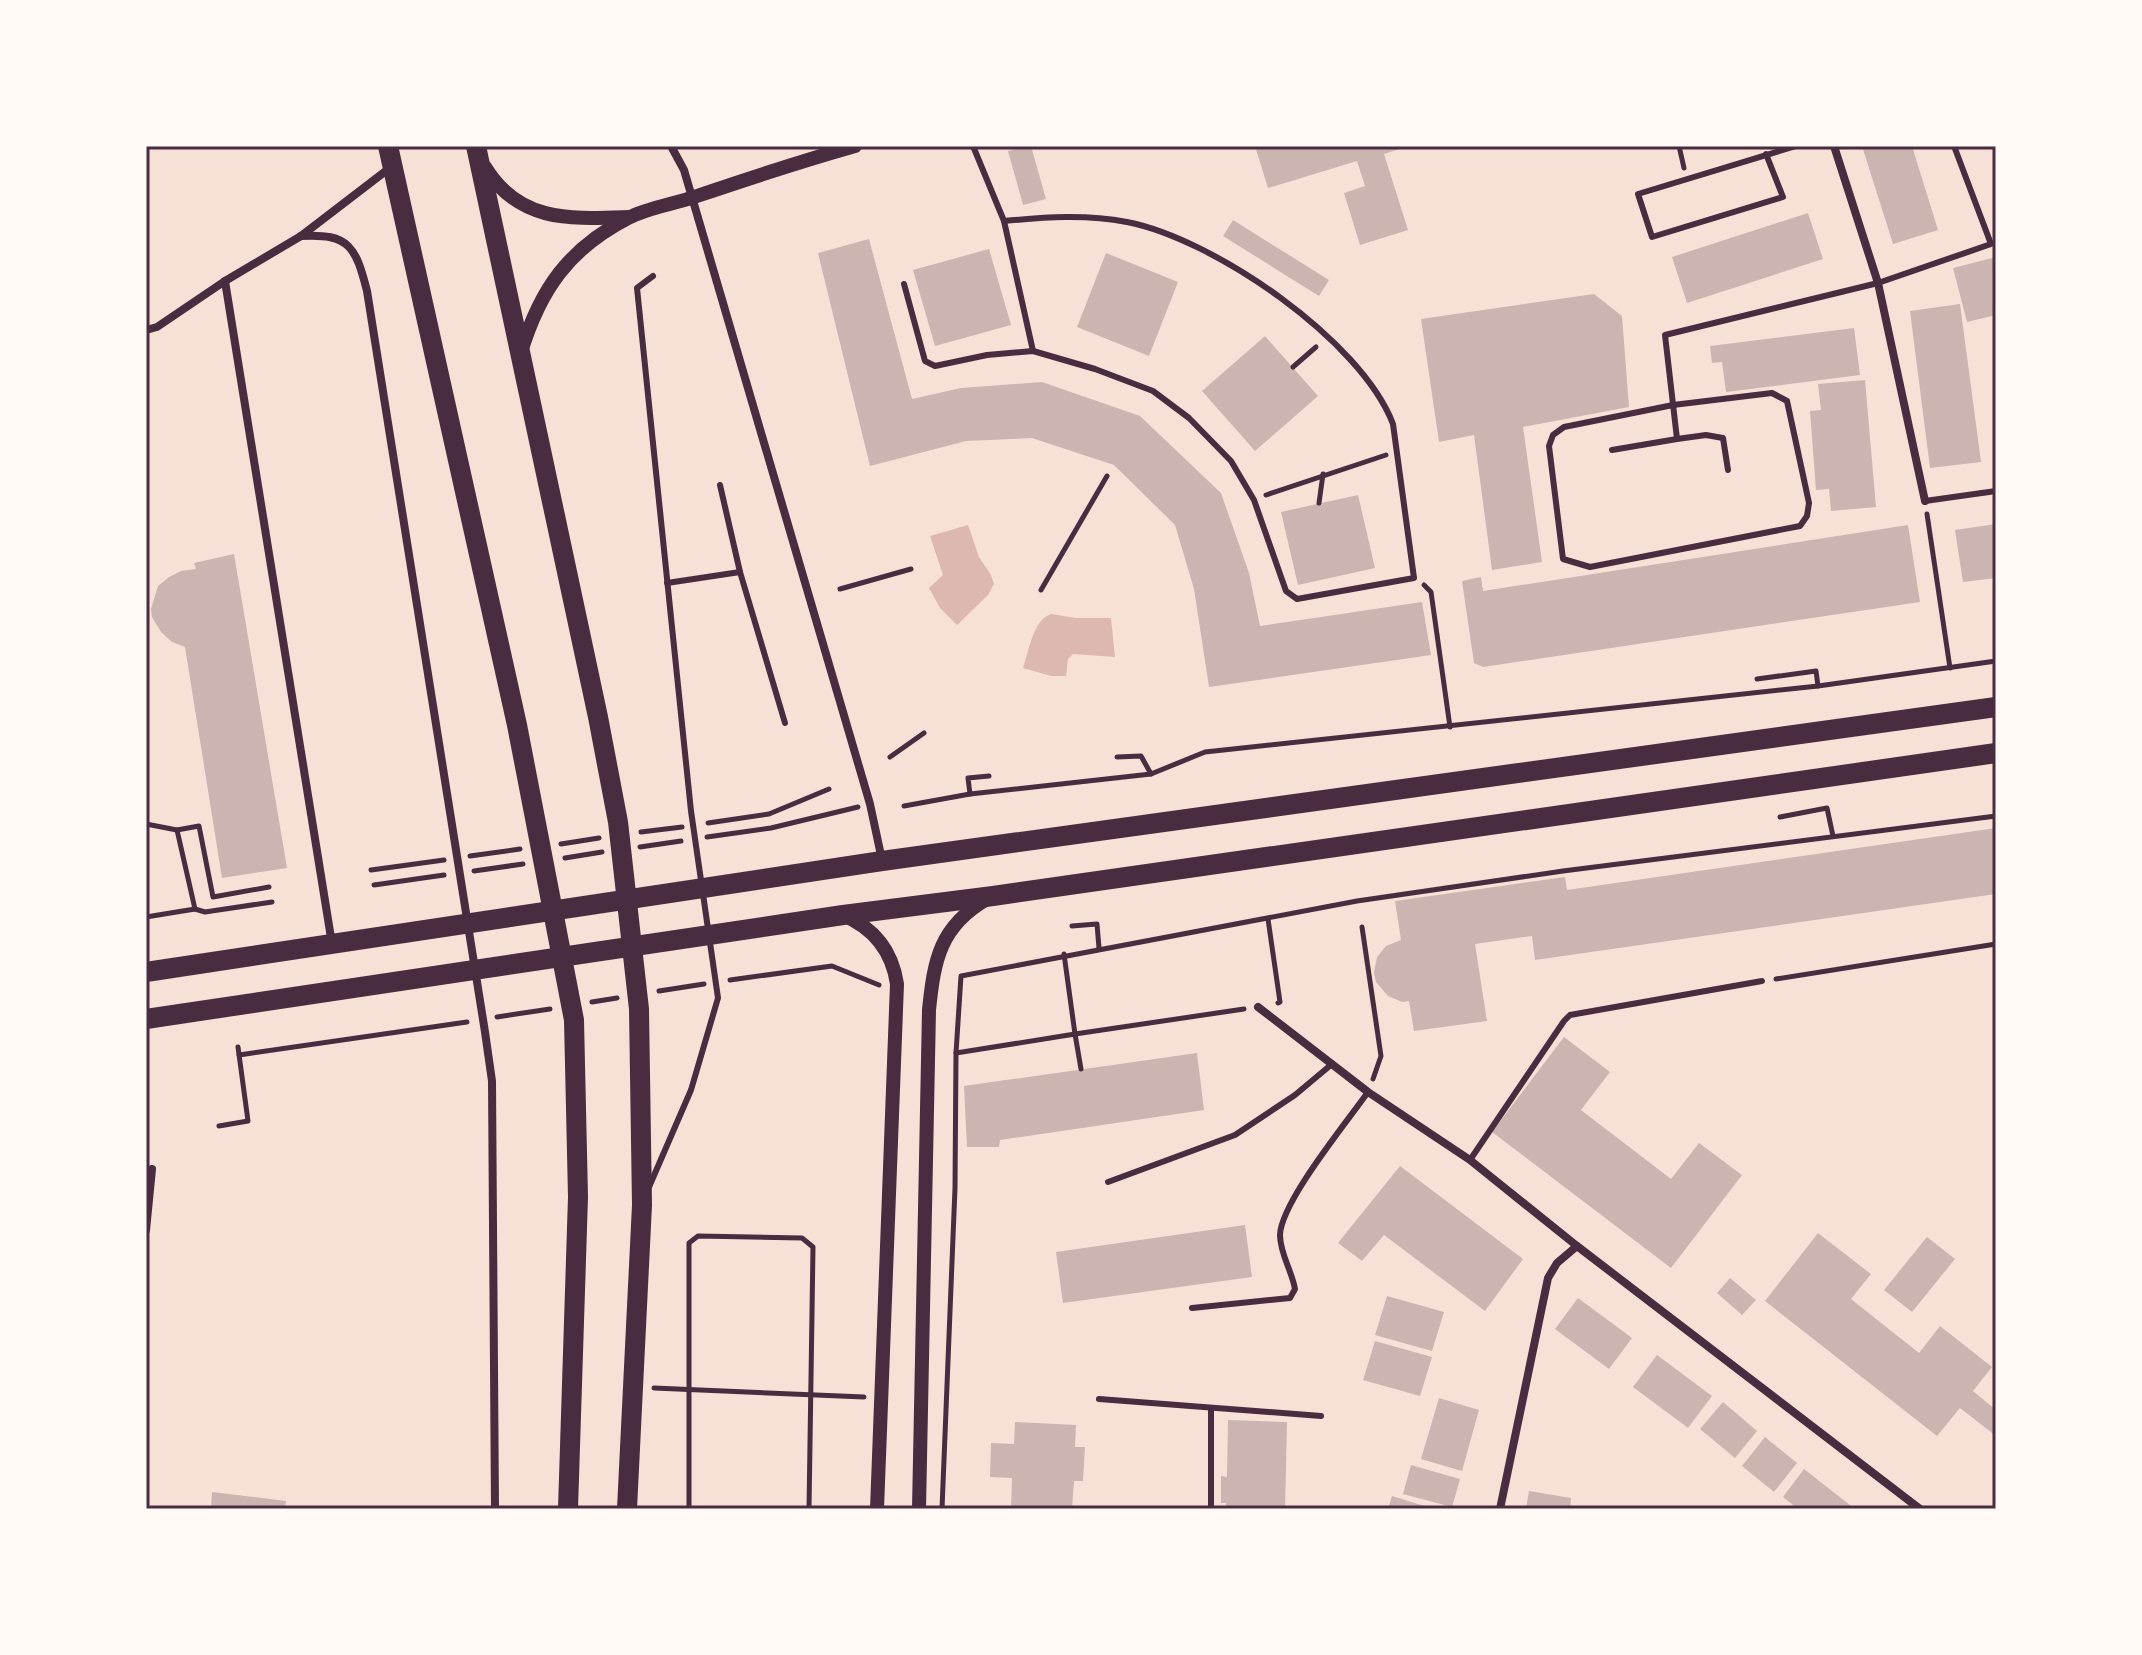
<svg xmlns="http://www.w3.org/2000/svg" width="2142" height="1655" font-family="Inter,sans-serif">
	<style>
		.water { fill: #dcb8b0 }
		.building { fill: #ccb4b1 }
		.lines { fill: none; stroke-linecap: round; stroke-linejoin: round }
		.path { stroke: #4a2c40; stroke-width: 5 }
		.service { stroke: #4a2c40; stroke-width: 6 }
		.minor { stroke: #4a2c40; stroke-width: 8 }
		.tertiary { stroke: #4a2c40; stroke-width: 14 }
		.primary { stroke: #4a2c40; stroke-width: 20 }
		.neatline { fill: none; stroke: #4a2c40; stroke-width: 3 }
	</style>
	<rect width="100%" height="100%" fill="#f7e1d7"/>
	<!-- water -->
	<g class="water">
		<polygon points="968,525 979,557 991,575 994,584 988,595 957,625 940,608 929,588 943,575 930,536"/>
		<path d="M1051 614 1076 618H1111L1115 657 1073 654 1068 659 1066 676H1051L1023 668C1029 651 1033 620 1051 614Z"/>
	</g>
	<!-- building -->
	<g class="building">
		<polygon points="1031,146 1046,199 1023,205 1008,151"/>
		<polygon points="1255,146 1409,146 1384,154 1408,230 1360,245 1344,193 1365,186 1357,161 1268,188"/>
		<polygon points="1862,146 1912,146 1938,230 1893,244"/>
		<polygon points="1808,213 1823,259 1687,303 1672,257"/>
		<polygon points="1233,220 1329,280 1319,296 1223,236"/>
		<polygon points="869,239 912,399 961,388 1042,382 1140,416 1221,493 1249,573 1260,626 1422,602 1431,655 1209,687 1194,589 1175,525 1114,465 1032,438 966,441 870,466 818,253"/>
		<polygon points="989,249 1011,325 935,346 913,270"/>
		<polygon points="1106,253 1178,282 1149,356 1077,327"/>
		<polygon points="1996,257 1996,315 1967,322 1953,268"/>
		<polygon points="1594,294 1622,316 1629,407 1523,427 1542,562 1492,570 1474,435 1439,442 1421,319"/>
		<polygon points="1960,304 1981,462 1930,468 1910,311"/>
		<polygon points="1854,328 1860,375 1726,392 1722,362 1712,363 1710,346"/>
		<polygon points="1265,336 1318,396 1255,451 1202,391"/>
		<polygon points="1865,380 1876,507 1831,511 1829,489 1816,490 1810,411 1821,410 1818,384"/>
		<polygon points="1358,495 1375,568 1298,585 1281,512"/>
		<polygon points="1996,524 1996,578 1963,582 1955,530"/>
		<polygon points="1908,525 1920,602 1483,667 1474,663 1462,581 1481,577 1483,591"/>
		<polygon points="234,554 287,868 222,878 185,647 172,642 161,632 152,617 151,609 158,586 169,577 181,571 196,569 194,563"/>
		<polygon points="1996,828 1996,894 1535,960 1532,936 1475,944 1487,1021 1414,1031 1409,1001 1402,1002 1388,996 1376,982 1374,972 1377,957 1386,946 1401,940 1395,901 1565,877 1567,890"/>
		<polygon points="1564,1037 1610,1072 1581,1110 1671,1179 1699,1143 1742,1175 1671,1268 1492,1132"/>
		<polygon points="1197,1053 1204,1110 1000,1140 999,1147 967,1147 964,1086"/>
		<polygon points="1400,1166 1523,1259 1485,1311 1384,1235 1362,1261 1338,1243"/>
		<polygon points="1245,1225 1252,1277 1063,1303 1056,1252"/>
		<polygon points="1818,1233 1871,1274 1851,1299 1919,1353 1940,1326 1992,1367 1973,1391 1996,1410 1996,1436 1960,1408 1937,1436 1765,1301"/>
		<polygon points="1927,1237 1955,1259 1912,1312 1884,1290"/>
		<polygon points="1730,1278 1756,1300 1742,1315 1717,1293"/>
		<polygon points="1387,1296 1444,1312 1432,1351 1375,1335"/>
		<polygon points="1578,1298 1632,1338 1609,1369 1555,1329"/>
		<polygon points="1375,1341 1432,1357 1420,1396 1363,1380"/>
		<polygon points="1657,1355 1712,1396 1688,1428 1633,1387"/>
		<polygon points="1439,1398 1479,1410 1462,1471 1421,1459"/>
		<polygon points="1723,1402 1757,1431 1735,1458 1700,1429"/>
		<polygon points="1228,1420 1287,1422 1285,1509 1226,1509 1226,1503 1221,1503 1221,1476 1227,1477"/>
		<polygon points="1015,1422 1076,1425 1075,1447 1085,1447 1083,1481 1074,1481 1072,1509 1011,1509 1012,1478 990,1477 991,1443 1014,1444"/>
		<polygon points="1765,1437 1797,1463 1774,1492 1742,1466"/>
		<polygon points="1411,1465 1460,1479 1452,1507 1403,1494"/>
		<polygon points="1804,1469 1855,1509 1798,1509 1783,1497"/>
		<polygon points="1529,1491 1571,1498 1570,1509 1526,1509"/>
		<polygon points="212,1492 286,1501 285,1509 211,1509"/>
		<polygon points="1392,1496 1431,1508 1431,1509 1388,1509"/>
	</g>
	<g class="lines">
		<!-- path -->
		<g class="path">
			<polyline points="1679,146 1684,168"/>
			<polyline points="1293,367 1316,347"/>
			<polyline points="1266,495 1386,455"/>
			<polyline points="1319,503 1323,474"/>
			<polyline points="1927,514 1950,668"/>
			<polyline points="1424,585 1431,592 1450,727"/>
			<polyline points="840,589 911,569"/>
			<polyline points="1041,590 1107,476"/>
			<polyline points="1757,679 1816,671 1818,686"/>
			<polyline points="890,757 924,733"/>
			<polyline points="1117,757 1141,756 1151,774"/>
			<polyline points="970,794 968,778 989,776"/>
			<polyline points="904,806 970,794 1151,774 1205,752 1818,686 1996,661"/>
			<polyline points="1780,817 1827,808 1833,836"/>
			<polyline points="708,823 769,814 829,789"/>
			<polyline points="146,824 177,830 195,909"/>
			<polyline points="177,830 199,826 213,897 269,887"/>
			<polyline points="641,832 682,827"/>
			<polyline points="707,837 771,828 858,807"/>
			<polyline points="561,844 599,838"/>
			<polyline points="640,847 681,841"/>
			<polyline points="470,856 520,849"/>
			<polyline points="565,858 602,852"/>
			<polyline points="371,870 444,860"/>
			<polyline points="474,871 523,864"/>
			<polyline points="374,885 444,875"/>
			<polyline points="146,917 195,909 205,912 272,902"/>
			<polyline points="1268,919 1280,1002 1278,1003"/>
			<polyline points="1072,926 1097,924 1099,948"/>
			<polyline points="1362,927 1381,1056 1373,1079"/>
			<polyline points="1064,954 1075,1034 1244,1009"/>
			<polyline points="1776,979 1996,944"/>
			<polyline points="730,980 832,966 879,985"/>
			<polyline points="659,991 704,984"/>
			<polyline points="592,1002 617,998"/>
			<polyline points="497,1017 550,1009"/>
			<polyline points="956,1053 1075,1034 1081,1069"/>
			<polyline points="239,1055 467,1022"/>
			<polyline points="219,1126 248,1121 238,1047"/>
			<polyline points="654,1388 864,1397"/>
			<polyline points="689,1509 689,1243 698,1236 802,1238 813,1247 809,1509"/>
			<polyline points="942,1509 955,1188 956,1053 961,976 1357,901 1563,871 1996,816"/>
		</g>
		<!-- service -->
		<g class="service">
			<polyline points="973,146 1004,221 1033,351"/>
			<polyline points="1766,154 1783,197 1652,237 1638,194 1796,146"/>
			<path d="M904 284 925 361 935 366 987 355 1033 351 1095 369 1153 391 1189 418 1231 461 1254 500 1286 591 1297 599 1414 578 1393 424C1361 340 1214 239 1127 222 1085 214 1046 217 1004 221"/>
			<polygon points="1772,393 1787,401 1809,503 1807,516 1800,526 1590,567 1563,559 1549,446 1553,435 1564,427 1673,405"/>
			<polyline points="1612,450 1677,439"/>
			<polyline points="1728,470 1723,438 1706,435 1677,439 1665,335 1878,283 1991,244 1954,146"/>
			<polyline points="720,485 740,572 785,723"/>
			<polyline points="1925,501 1996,491"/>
			<polyline points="667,583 740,572"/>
			<polyline points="1470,1160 1564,1021 1570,1015 1762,981"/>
			<polyline points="1108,1182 1235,1135 1295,1095 1332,1064"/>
			<polyline points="649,1187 691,1090 718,998 691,811 637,288 653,276"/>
			<path d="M1192 1308 1290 1298 1295 1289C1292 1271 1280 1254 1280 1235 1281 1202 1347 1122 1368 1092"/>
			<polyline points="1099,1399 1321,1416"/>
			<polyline points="1211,1409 1211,1509"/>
		</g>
		<!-- minor -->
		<g class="minor">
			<polyline points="671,146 684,170 870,804 882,860"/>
			<polyline points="1834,146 1878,283 1925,501"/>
			<path d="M301 236C350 233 356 248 367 291L485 1032 492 1081 495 1509"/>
			<polyline points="225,281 332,944"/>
			<polyline points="146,330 157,327 225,281 301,236 391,167"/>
			<polyline points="1258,1007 1368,1092 1470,1160 1577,1246 1920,1509"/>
			<polyline points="146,1230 152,1169"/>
			<polyline points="1500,1509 1548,1278 1557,1263 1577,1246"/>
		</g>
		<!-- tertiary -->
		<g class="tertiary">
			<path d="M485 167C519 223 571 219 629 217"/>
			<path d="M521 352C540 290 568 249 628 218 649 207 675 204 697 196 750 178 802 161 855 146"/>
			<path d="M843 915C874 928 892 950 897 984L877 1509"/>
			<path d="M919 1509 929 1010C934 960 940 926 987 899"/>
		</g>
		<!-- primary -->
		<g class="primary">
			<polyline points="388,146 517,725 574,1020 578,1197 568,1509"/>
			<polyline points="476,146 598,717 618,822 639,1009 642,1205 627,1509"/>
			<polyline points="146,972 882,861 1996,707"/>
			<polyline points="146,1019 843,915 993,896 1996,753"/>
		</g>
	</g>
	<!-- border -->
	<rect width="2142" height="1655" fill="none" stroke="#fffaf5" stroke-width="296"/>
	<rect x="148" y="148" width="1846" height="1359" class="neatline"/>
</svg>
